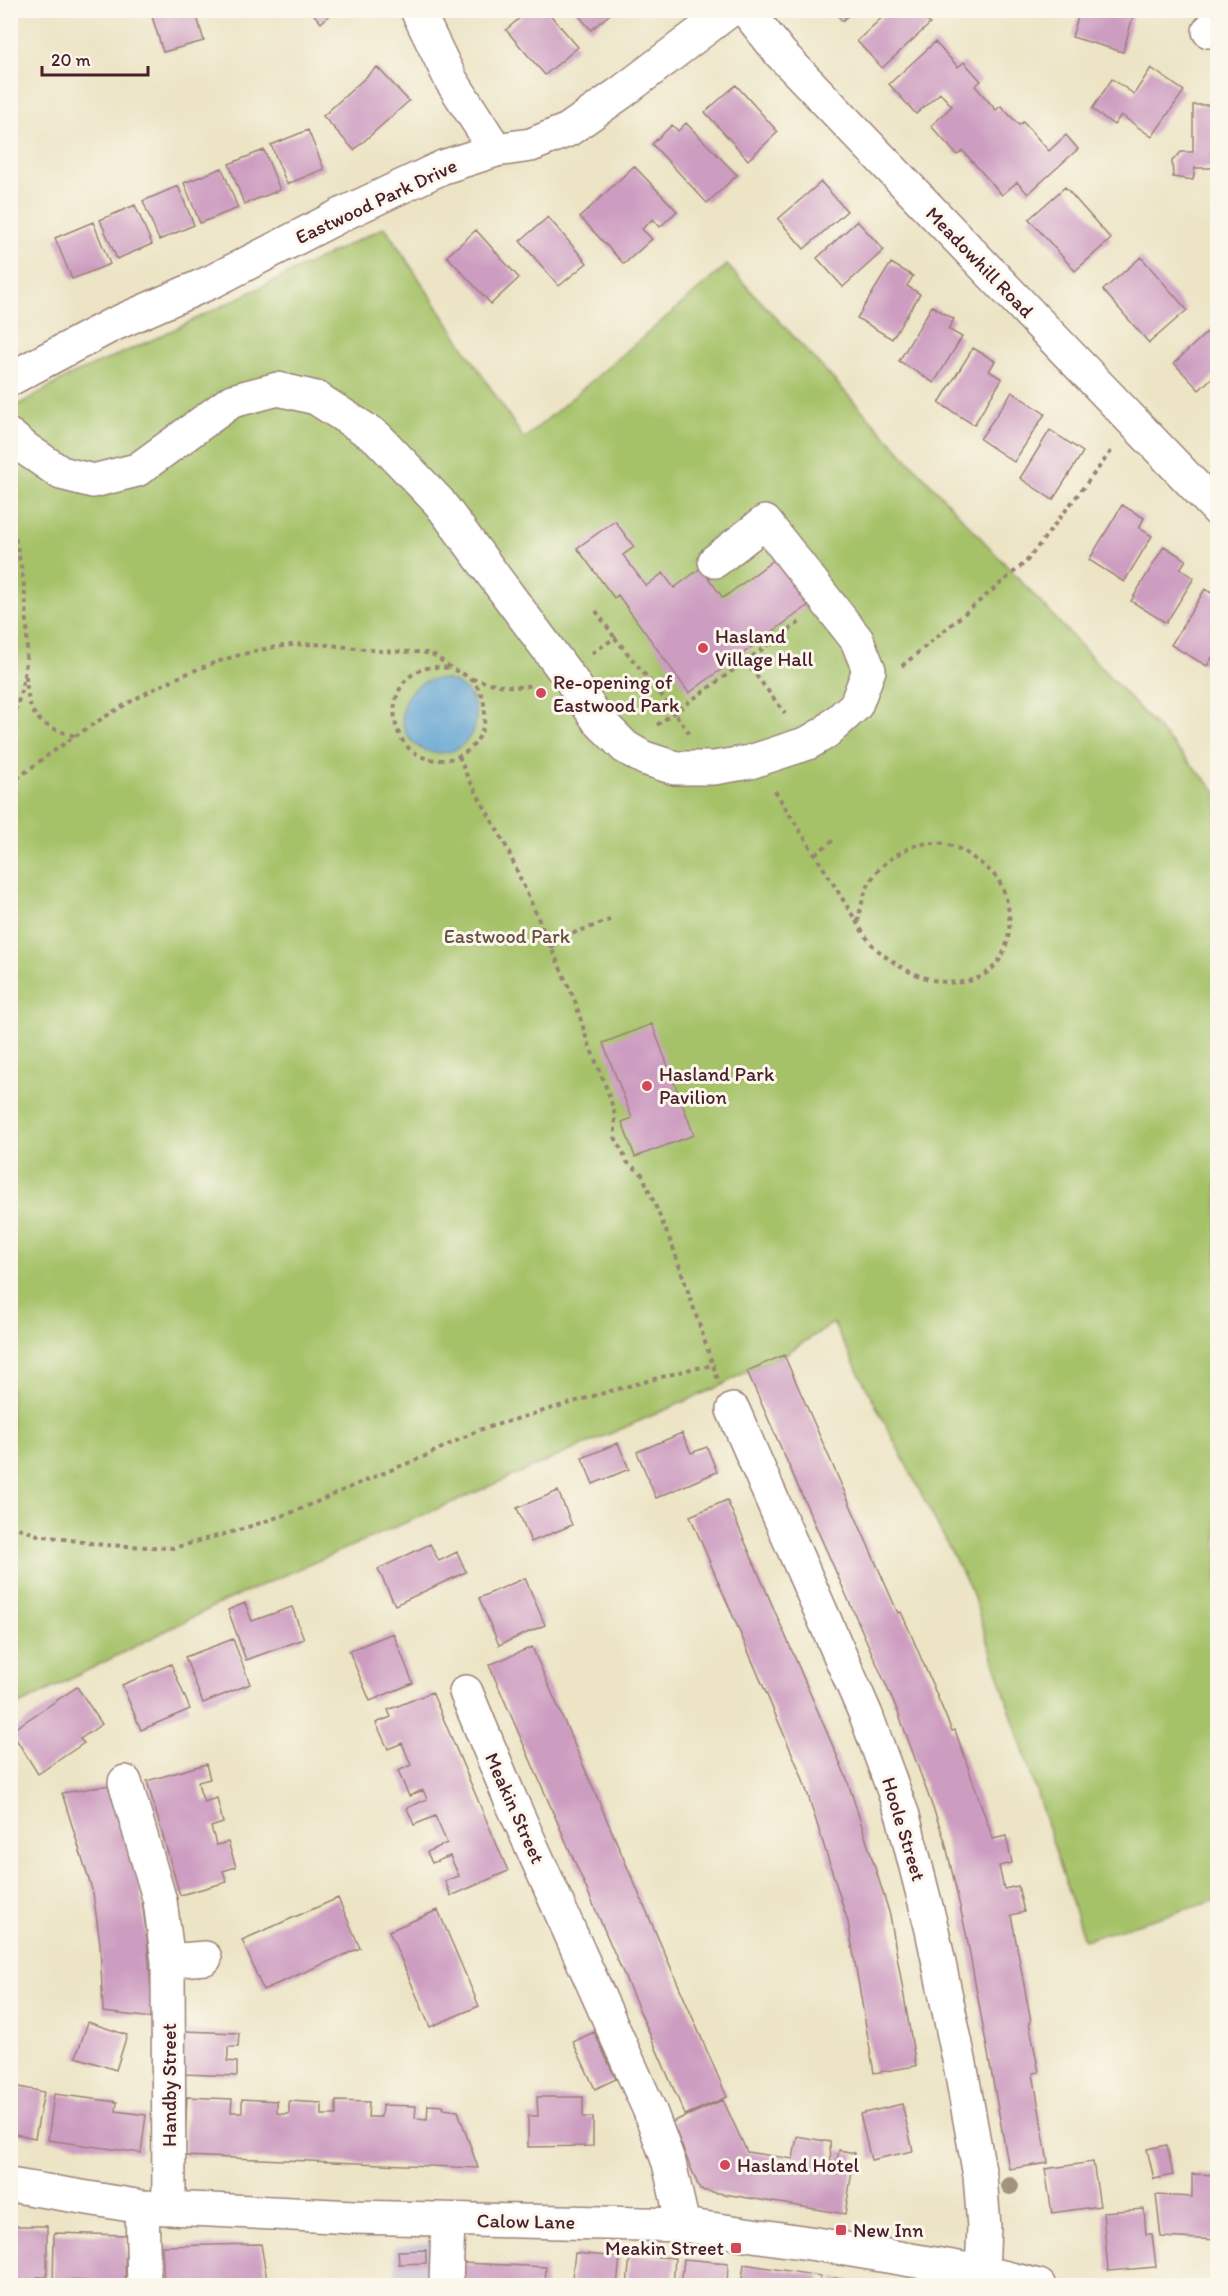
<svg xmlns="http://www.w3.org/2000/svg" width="1228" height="2296" viewBox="0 0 1228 2296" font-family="Itim,sans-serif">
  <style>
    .industrial { fill: #cabfd6 }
    .green { fill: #a6c269; stroke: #78704a; stroke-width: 1.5 }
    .water { fill: #5ba0d0; stroke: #52607e; stroke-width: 1.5 }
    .building { fill: #cd9dc1 }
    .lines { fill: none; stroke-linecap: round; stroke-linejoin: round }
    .minor-casing { stroke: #9b8278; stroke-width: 36 }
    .path { stroke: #9b8278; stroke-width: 4; stroke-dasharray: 4.5 4.5; stroke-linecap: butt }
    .minor { stroke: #fff; stroke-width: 33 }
    .tree { fill: #a2937b }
    .poi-dot { fill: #d1495b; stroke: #fbf7ec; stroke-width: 2 }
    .labels { text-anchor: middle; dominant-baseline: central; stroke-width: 6; stroke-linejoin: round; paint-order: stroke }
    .street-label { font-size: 20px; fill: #4a1f2b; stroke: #fbf7ec }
    .poi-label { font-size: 20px; fill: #4a1f2b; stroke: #fbf7ec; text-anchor: start }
    .park-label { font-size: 20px; fill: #66503e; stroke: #fbf7ec }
  </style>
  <rect width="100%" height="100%" fill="#fbf7ec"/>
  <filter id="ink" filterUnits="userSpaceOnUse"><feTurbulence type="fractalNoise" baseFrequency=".0167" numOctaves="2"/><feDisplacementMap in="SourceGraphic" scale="12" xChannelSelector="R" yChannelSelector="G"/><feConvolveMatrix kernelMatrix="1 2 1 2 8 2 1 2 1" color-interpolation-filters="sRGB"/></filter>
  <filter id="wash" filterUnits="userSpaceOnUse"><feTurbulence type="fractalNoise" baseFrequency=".008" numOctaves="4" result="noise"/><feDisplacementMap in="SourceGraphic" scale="24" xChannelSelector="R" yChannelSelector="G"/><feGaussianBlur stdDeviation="1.35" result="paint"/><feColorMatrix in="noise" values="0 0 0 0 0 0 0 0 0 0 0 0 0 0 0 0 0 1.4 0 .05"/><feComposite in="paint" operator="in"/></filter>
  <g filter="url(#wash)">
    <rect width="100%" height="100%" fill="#ece4c5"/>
    <path class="industrial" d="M462,2238l-2,47h-64l-2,-38z"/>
    <path class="green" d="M385,227l139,212 203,-174 490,527v1108l-133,40 -112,-348 -139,-269 -49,32 -37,16 -27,15 -497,216 -212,107v-1300l58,-33 81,-35z"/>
    <path class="water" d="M402 716a37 37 0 1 1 74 0a37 37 0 1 1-74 0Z"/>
    <g id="blocks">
      <path class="building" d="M150,10h45l9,31 -41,11z
        M310,10h25l-14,13z
        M529,10h17l32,37 -33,28 -39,-45z
        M574,10h41l-24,20z
        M833,10h21l-12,11z
        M890,10h28l12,14 -48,44 -25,-27z
        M1080,10h45l9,3 -11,39 -51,-15z
        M935,42l23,25 6,-5 17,19 -6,5 21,24 5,-4 18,19 4,-3 26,29 17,-16 12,14 -50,45 -11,-12 -15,13 -39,-44 -6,4 -26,-29 21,-20 -12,-13 -24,21 -27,-30z
        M377,67l32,34 -55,49 -31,-34z
        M1151,68l33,23 -32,46 -31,-22 -7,10 -22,-16 20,-30 22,15z
        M736,85l42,47 -30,28 -43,-48z
        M1193,105h24l1,63h-23l-2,12 -20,-3 -1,-16 9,-9h12z
        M686,123l51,52 -30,28 -55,-59 20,-19 6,6z
        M308,130l16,39 -37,15 -16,-39z
        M264,150l16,40 -36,14 -15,-40z
        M634,166l43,45 -17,16 -7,-8 -11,10 10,10 -28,25 -44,-47z
        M222,168l16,40 -38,15 -16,-40z
        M821,182l26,29 -43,38 -26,-30z
        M178,186l16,39 -35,15 -16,-39z
        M1065,187l46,52 -36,32 -46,-52z
        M135,205l17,39 -35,15 -17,-39z
        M548,217l39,46 -28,23 -39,-45z
        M857,221l27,29 -41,37 -26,-29z
        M93,222l17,42 -38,15 -17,-41z
        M476,230l43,48 -28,26 -44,-48z
        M1141,257l46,53 -38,33 -46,-53z
        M891,263l22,13 -6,10 13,8 -28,45 -35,-21z
        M932,306l22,13 -6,10 14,8 -28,46 -35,-22z
        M1218,322v50l-19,18 -25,-27z
        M973,348l22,13 -6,10 13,8 -28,46 -35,-22z
        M1012,392l33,22 -31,48 -34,-23z
        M1050,430l33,22 -30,48 -33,-22z
        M1122,505l22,13 -5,10 13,8 -28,46 -35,-22z
        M615,521l19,26 -11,8 23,31 17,-13 11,15 27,-20 22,30 56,-42 34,46 -124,91 -71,-98 -4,3 -37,-50z
        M1164,546l22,14 -6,9 14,9 -28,45 -35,-22z
        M1205,589l13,8v51l-11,18 -36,-21z
        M652,1024l42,111 -59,22 -13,-35 10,-4 -29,-75z
        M784,1355l114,258 3,-1 9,20 42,99 3,-1 38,109 13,-3 6,27 -13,3 5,23 14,-3 6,26 -13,3 20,107h-2l10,50 -6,1 15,90 -39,6 -43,-236 -21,-92 -47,-129 -151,-341z
        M682,1433l9,20 16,-6 10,25 -61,26 -19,-46z
        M618,1443l11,26 -36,15 -11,-26z
        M558,1491l14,34 -41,17 -14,-34z
        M727,1500l120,279 43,136 26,151 -42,7 -26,-151 -41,-130 -7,-20 -110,-256z
        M430,1544l9,17 18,-9 9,20 -71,33 -17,-36z
        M525,1578l20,47 -46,20 -20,-47z
        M245,1603l7,18 40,-14 12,32 -58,21 -18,-50z
        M393,1633l20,50 -43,18 -21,-50z
        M233,1639l17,45 -47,19 -18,-46z
        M532,1647l195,450 -42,18 -196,-450z
        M171,1664l19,45 -49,21 -19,-45z
        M77,1687l25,37 -22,15 4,4 -46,31 -27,-43z
        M432,1692l76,179 -57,25 -6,-15 14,-5 -9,-20 -18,7 -5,-11 20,-9 -12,-27 -21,9 -7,-17 20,-9 -4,-9 -14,6 -11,-25 13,-6 -9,-22 -14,6 -12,-26 15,-6 -3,-7z
        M206,1764l4,15 -12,3 2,9 4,11 13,-4 6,25 -12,4 3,10 2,8 12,-3 8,25 -13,4 4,11 -47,13 -33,-114z
        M110,1785l30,102 7,50 6,81 -50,-6 -3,-69 -7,-50 -31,-100z
        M338,1898l22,50 -97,42 -21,-50z
        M438,1910l41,96 -49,21 -41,-96z
        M88,2022l39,13 -11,35 -40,-13z
        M184,2031l55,2 -1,14h-10v8l-1,6 10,1v14l-55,-2z
        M594,2032l22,47 -21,10 -22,-47z
        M10,2085l34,7 -9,46 -25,-5z
        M54,2094l63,8 -1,9 30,4 -5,38 -93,-13z
        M187,2097l45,2 -1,13h11v-13l35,2v12l6,1h6v-13l33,2v12h14v-14l33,1 -1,15h13l1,-12 34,1 -1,12 12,1 1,-14 16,1 -1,3 15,2 20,57 -294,-12z
        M537,2097h46v20h10v29l-65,1v-31h10z
        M723,2100l24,52 46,7 4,-23 33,6 1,24 5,1 3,-17 16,3 -10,61 -145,-24 -28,-68z
        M902,2104l11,47 -42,9 -11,-46z
        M1167,2145l6,30 -19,4 -7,-30z
        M1093,2162l7,44 -48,7 -7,-44z
        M1192,2174l26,1v65l-57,-3 -5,-42 36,2z
        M1144,2209l2,25h6l4,33 -48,4 -5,-59z
        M10,2226h37v51h-10v9h-27z
        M54,2233l72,2 -1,47 -12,-1 -1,5h-26v-5l-20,-1v6h-13z
        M261,2244l7,42h-104l-2,-40z
        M426,2250v13l-27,1 -1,-13z
        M575,2253l45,4 -3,29h-46z
        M630,2255l45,3 -2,28h-46z
        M684,2259l44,4 -1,23h-46z
        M463,2263l83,4 -1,19h-84z
        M744,2264l77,12 -2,10h-78z
        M834,2278l39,6v2h-40z
        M402,2280h25v6h-25z"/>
    </g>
  </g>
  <g filter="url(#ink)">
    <use href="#blocks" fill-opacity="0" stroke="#9b8278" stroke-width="1.5"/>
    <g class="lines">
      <defs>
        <path id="minor" d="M417,10l34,70 45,70
          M746,10l35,44 437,456
          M1209,31l9,-9
          M10,379l100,-53 103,-45 132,-68 98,-46 53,-17 35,-5 37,-15 54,-38 108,-82
          M10,436l16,13 35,24 32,8 44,-11 95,-69 46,-12 38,9 61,39 62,65 132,178 27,40 27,27 19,11 31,10h39l36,-6 58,-19 17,-10 31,-28 13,-35 -12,-30 -92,-118 -50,39
          M733,1410l133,305 37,101 29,114 28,134 20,112 4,51 -2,45
          M466,1692l43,104 141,315 19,52 14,62
          M125,1782l35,119 8,60 1,247
          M168,1961l37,-3
          M10,2185l132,22 27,1 185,9 329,8 133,19 166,28 57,14
          M142,2207l2,79
          M446,2286l2,-66"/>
      </defs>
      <use href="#minor" class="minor-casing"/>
      <path class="path" d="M10,521c5,13 7,27 10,40 10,55 12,112 -10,164
        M596,611l19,27
        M592,653l23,-15 48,59 27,37
        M745,661l40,52
        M902,666l124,-104 87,-113
        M26,676c2,41 11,49 49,60
        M472,679c20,4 41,11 61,6
        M657,725l143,-103
        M459,756l7,18 39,70 70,157 11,36 22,55 7,23v22l12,25 15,12 32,76 44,130
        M10,784c79,-62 179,-128 281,-139 29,-3 61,3 90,6 12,1 40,0 50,3 8,3 15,11 22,15 6,4 15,6 20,12 25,29 9,78 -32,79 -57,2 -64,-87 -8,-93 6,0 13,1 18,1
        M775,791c23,37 47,74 70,112 10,15 20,37 34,48 14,12 30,22 47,27 51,16 88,-11 83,-66 -2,-12 -6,-28 -15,-37 -7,-8 -17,-14 -25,-20 -18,-14 -43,-16 -64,-5 -33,18 -41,37 -47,72
        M815,854l20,-15
        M550,948l21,-14 39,-14
        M10,1525l28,10 65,10 70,3 66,-18 57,-19 73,-32 54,-22 56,-27 128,-38 84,-23 24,-4"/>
      <use href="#minor" class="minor"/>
    </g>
    <circle class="tree" cx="1010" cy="2186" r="9"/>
  </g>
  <g class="poi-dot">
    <circle cx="703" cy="648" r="6"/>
    <circle cx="541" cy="693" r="6"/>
    <circle cx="647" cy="1086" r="6"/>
    <circle cx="725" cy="2165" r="6"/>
    <rect x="835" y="2224" width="12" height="12" rx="3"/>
    <rect x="730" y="2242" width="12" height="12" rx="3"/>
  </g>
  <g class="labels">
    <g class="street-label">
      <text transform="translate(376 201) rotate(-25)">Eastwood Park Drive</text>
      <text transform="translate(980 262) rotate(46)">Meadowhill Road</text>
      <text transform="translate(515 1808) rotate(66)">Meakin Street</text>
      <text transform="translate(904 1829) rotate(73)">Hoole Street</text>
      <text transform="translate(169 2085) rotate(-90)">Handby Street</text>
      <text transform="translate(526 2221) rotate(1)">Calow Lane</text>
    </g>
    <g class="poi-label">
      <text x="715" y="636">Hasland<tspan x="715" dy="23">Village Hall</tspan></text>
      <text x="553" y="682">Re-opening of<tspan x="553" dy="23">Eastwood Park</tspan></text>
      <text x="659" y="1074">Hasland Park<tspan x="659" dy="23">Pavilion</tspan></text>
      <text x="737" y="2165">Hasland Hotel</text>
      <text x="853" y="2230">New Inn</text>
      <text x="724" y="2248" text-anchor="end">Meakin Street</text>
    </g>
    <g class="park-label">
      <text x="507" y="936">Eastwood Park</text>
    </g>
  </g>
  <rect width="1228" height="2296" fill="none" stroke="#fbf7ec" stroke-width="36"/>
  <path d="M42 66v9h106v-9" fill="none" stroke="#4a1f2b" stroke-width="3"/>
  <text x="51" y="66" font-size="18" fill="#4a1f2b" stroke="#fbf7ec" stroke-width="4.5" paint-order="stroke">20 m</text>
</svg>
